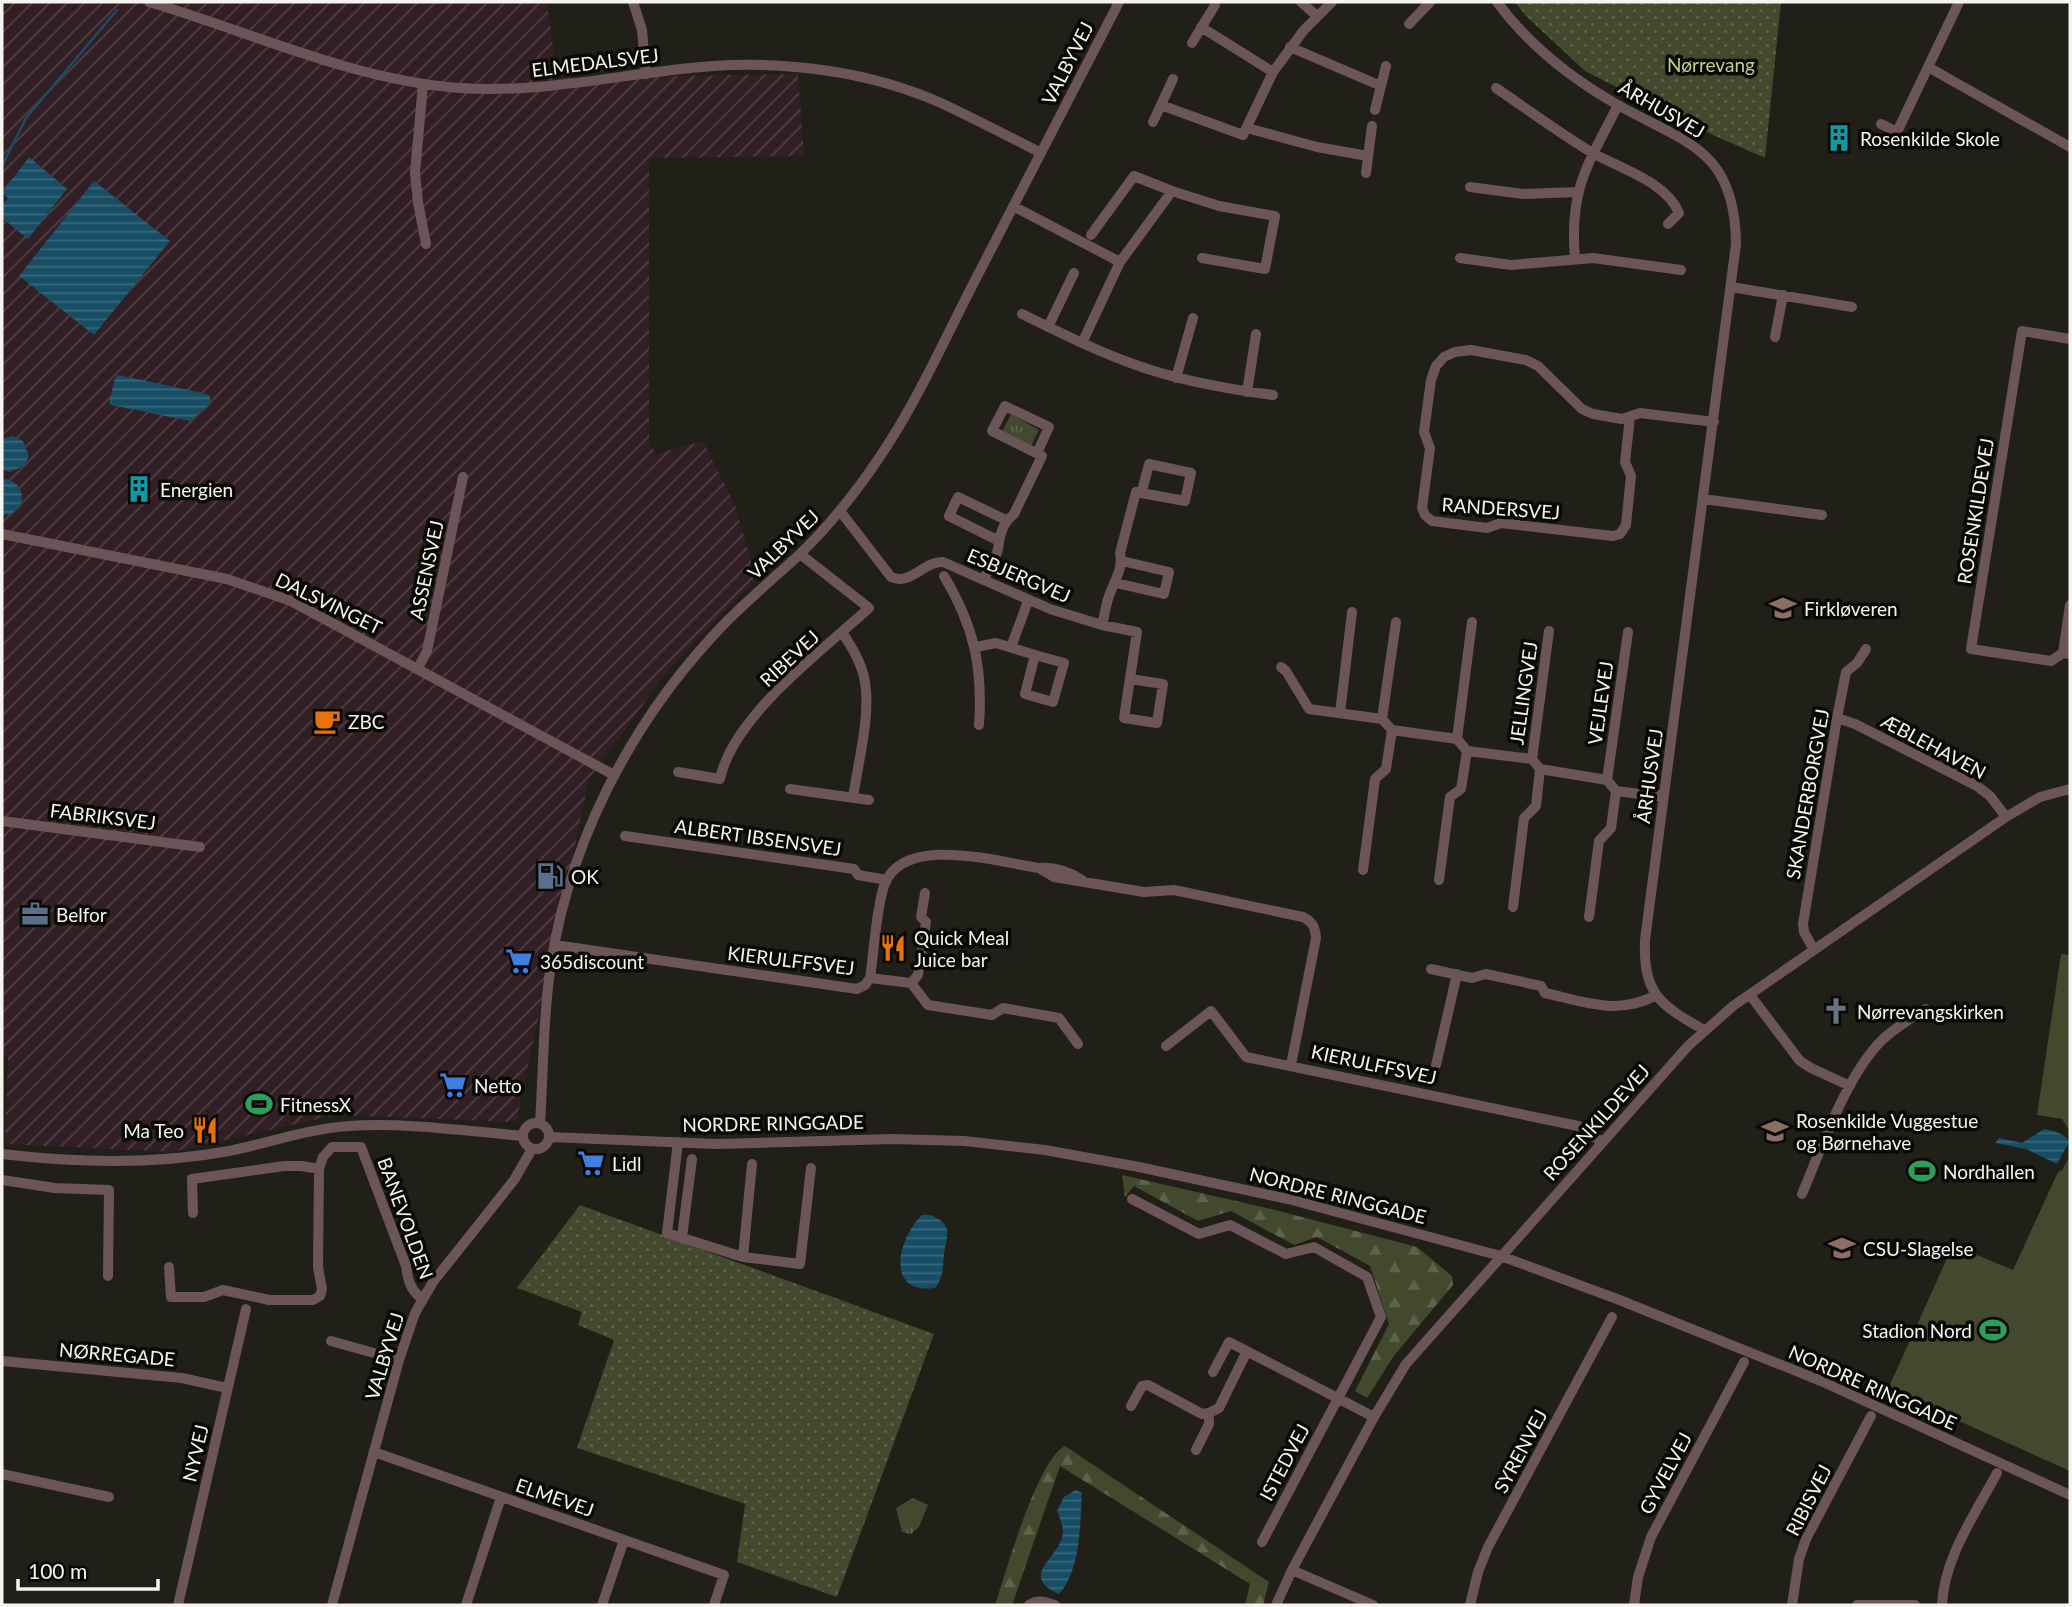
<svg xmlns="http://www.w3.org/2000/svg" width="2072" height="1607" viewBox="0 0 2072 1607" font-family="Lato,sans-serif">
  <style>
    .industrial { fill: url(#industrial-furrows) }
    .grass { fill: url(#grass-tufts) }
    .forest { fill: url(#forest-firs) }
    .garden { fill: url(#garden-dots) }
    .pitch { fill: #42492c }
    .water { fill: url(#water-rules) }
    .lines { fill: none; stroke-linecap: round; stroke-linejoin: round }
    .stream { stroke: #174e65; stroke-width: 2.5 }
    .minor { stroke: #6c5559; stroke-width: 10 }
    .labels { text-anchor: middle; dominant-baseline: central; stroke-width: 7; stroke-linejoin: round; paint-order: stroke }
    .street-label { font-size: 19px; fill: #f5f4ef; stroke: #090906 }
    .park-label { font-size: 19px; fill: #c0d187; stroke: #090906 }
    .poi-label { font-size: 19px; fill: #f5f4ef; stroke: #090906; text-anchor: start }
  </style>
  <defs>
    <pattern id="industrial-furrows" width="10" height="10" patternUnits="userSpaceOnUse" patternTransform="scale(1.75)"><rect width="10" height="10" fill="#321f25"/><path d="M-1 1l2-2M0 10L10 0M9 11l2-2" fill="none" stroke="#504045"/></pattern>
    <pattern id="grass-tufts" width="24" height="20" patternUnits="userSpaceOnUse" patternTransform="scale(1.75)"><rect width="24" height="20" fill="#42492c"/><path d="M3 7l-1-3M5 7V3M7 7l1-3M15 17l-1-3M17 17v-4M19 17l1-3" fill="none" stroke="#5e644b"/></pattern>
    <pattern id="forest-firs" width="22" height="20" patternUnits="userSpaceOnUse" patternTransform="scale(1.75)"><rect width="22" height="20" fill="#42492c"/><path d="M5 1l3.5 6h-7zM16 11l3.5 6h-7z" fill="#5e644b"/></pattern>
    <pattern id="garden-dots" width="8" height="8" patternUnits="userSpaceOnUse" patternTransform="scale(1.75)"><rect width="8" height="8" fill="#42492c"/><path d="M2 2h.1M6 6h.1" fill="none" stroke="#5e644b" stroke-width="1.8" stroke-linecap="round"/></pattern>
    <pattern id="water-rules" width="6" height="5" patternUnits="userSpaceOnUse" patternTransform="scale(1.75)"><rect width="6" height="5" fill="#174e65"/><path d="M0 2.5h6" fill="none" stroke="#39687b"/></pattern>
  </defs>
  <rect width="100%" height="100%" fill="#201f18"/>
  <path class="industrial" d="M2,2h545l10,76 241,-4 6,82 -155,2v284l7,12 47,-13 32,64 21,74 -87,90 -80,110 -73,343 -181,-7 -162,37 -168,-8 3,-89h-6z"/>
  <path class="grass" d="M1011,414l28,16 -8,16 -29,-14z
    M913,1498l15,7 -9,22 -8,7 -9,-2 -6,-24z"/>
  <path class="forest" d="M1122,1175l153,35 142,37 35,29 1,9 -60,72 -26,41 -12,-7 34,-67 -19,-58 -53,-29 -23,8 -63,-34 -33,10 -64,-35 -9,11z
    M1065,1446l204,136 -6,23h-18l5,-21 -190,-118 -48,139h-17c11,-33 42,-145 70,-159z"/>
  <path class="garden" d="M1515,2h266l-16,156 -70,-31 -110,-56 -59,-55z
    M580,1205l354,129 -97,263 -100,-35 8,-58 -168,-56 37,-108 -36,-15 4,-13 -65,-24z"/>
  <path class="pitch" d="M2061,954l9,1v177l-8,-13 -25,-4z
    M2070,1156v315l-182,-82 65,-144 60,25 45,-98 4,-2z"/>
  <path class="water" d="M29,157l38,32 -39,50 -26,-21v-12l6,-8 -6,-5z
    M94,181l76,60 -76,94 -75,-59z
    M118,375l89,19 3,2v9l-20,16 -79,-16 -2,-2 6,-25z
    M12,436l11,5 6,15 -5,10 -15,6 -7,-3v-30z
    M7,479c22,7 19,35 -4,36l-1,-35z
    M2044,1129c10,2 21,4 25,13l-12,22 -31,-15 -31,-6 4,-5 23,5z
    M922,1215c7,-1 10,0 16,4 16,9 7,21 6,36 -1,12 -1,24 -9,33 -51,7 -37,-50 -13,-73z
    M1076,1490l6,3c-2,31 -1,77 -23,101 -39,-17 -4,-34 3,-56 3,-9 -2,-19 -5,-27l7,-14z"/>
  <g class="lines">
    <path class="stream" d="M2,166l24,-48 91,-108"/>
    <path class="minor" d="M149,2c102,30 203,78 311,86 85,6 168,-16 253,-22 77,-5 158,6 228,37 34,16 67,33 100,50
      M633,2l9,28 4,44
      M1301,2l16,14
      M1497,2c31,42 75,77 121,103 69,39 117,44 118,139l-91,696c-2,54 15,65 59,90
      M1409,24l21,-22
      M1201,27l72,45
      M1192,43l23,-38
      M1290,47l91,39
      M1928,67l142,80
      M423,84l-8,89 3,29 8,42
      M1496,88c31,21 62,44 95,64 27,16 75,29 88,61l-11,11
      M1161,105l82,30 30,-63 31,-42 28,-28
      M1375,110l11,-44
      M1153,122l20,-43
      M1881,124l16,8 62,-130
      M1247,128l70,19 51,9
      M1366,173l6,-47
      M1470,187l53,7 54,-2
      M1013,206l107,56 52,-71 47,15 56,10 -10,53 -63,-11
      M1091,235l43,-59 38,15
      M1460,258l51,7 82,-7 88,12
      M1575,258c-6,-70 13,-93 43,-153
      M1731,287l121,20
      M1022,314c37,18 74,37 114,51 44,16 91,24 137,30
      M1048,327l26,-54
      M1775,337l8,-42
      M1082,343l38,-81
      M1176,378l17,-60
      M1247,392l9,-58
      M1630,417l-5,45 6,14 -5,49 -6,9 -7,2 -112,-13 -14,5 -55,-7 -7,-6 -3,-7 8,-60 -6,-16 7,-52 5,-14 8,-9 11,-5 16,-2 55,10 12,6 44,43 11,5 29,5 18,-6 74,9
      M1703,499l119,16
      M840,511l51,66c20,9 33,-16 52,-15l107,47 52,16 35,7 -13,86 33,5 6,-39 -33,-5
      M2,534l225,45 64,22 323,174
      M997,540l-48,-24 9,-19 48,23
      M944,576c30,50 39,91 35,149
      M983,580c5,-9 13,-21 15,-31 2,-15 4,-25 16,-35l28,-58 -50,-25 13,-25 44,21 -12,26
      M1116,583l48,11 5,-22 -47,-11
      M2070,605l-7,48 7,1
      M1102,625c3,-11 4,-24 9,-34 5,-13 12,-23 9,-38l16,-61 49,9 6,-28 -42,-9 -7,27
      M842,632c9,14 18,28 22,45 8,36 -6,84 -11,121
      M976,647l20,-4 39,12 -10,39 28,8 11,-39 -29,-8
      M1011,647l17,-46
      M2063,653l-12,8 -80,-12 51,-318 48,8
      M1281,667l5,4 23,38 73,10 10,11 65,9 10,12 65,8 8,10 67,11 9,11 39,5 9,-2
      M418,668l9,-17 36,-174
      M1340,713l12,-101
      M1837,718l18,6 122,62 13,10 16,21
      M1382,719l14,-97
      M1457,739l15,-117
      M1532,759l17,-128
      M678,772l42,7c13,-63 103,-129 149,-171l-69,-54
      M1607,780l21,-148
      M790,789l79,11
      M2,821l198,26
      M625,836l229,33 4,6 29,5
      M1039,868l15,9 90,15 30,-2 129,27c10,5 12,10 13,21l-25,127
      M1363,870l12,-91 11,-10 6,-39
      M1439,880l11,-83 11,-8 6,-38
      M1513,907l11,-89 12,-12 4,-37
      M1589,917l10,-76 12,-13 5,-37
      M555,945l302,44 8,-4 5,-7
      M1814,950l-10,-18 -1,-8 34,-206 9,-46 11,-9 9,-14
      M1431,969l41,9 14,-4 55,12 4,7c40,9 73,23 111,2
      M870,978c4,-26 6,-68 14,-92 18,-53 114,-24 155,-18 16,-1 29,3 43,12
      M870,978l41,5 17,22 64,10 11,-7 56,10 19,26
      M911,983l7,-8 8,-53 -5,-5 4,-24
      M1750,995l50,66 11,7 39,18
      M1166,1046l45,-35 35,46 332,69 24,16
      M1436,1065l21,-91
      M523 1136a13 13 0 1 1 26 0a13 13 0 1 1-26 0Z
      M540,1123c3,-46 3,-91 8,-136 15,-137 83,-268 179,-366 23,-23 48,-44 72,-66 31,-30 58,-64 82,-100 35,-52 61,-110 89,-165 50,-96 99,-192 149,-288
      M550,1137l166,7 176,-5 72,2 81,9 94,17 149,32 213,57 116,43 204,82 249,114
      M678,1142l-11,91 76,24 57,7 11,-96
      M2,1154c75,9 152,11 227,-3 39,-8 79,-22 119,-25 58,-4 117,5 175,10
      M2,1180l53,8 54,2 -1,86
      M1802,1194c20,-47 44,-118 80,-154 13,-12 29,-22 44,-31
      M1132,1199l67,35 31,-9 56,29 28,-7 53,30 14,40 -119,225
      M193,1213l-1,-34 92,-13h18l17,3
      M682,1237l10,-78
      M743,1257l9,-93
      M169,1267l2,30h33l19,-7 46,10h44l7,-4 2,-7 -4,-22 1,-98 4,-12 9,-10h29l45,119c2,15 4,23 16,33
      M331,1341l68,19
      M2,1361l180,17 45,10
      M1213,1372l16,-30 145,75
      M1131,1406l11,-20 6,-1 54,29 7,-1 10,-5 28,-57
      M1196,1450l13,-26v-11
      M374,1452l350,123 -10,30
      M2,1474l107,23
      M1292,1570l81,35
      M178,1605l68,-296
      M332,1605l67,-245 16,-47 18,-31 81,-102 18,-31
      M466,1605l35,-108
      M602,1605l22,-65
      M1029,1605c9,-6 16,-3 26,0
      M1276,1605l16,-35 82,-153 32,-53 282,-318 45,-40 273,-189 34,-20 30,-8
      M1470,1605l8,-33 10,-25 124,-230
      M1634,1605l4,-28 13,-40 93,-175
      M1792,1605l7,-46 7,-20 65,-123
      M1857,1605h58
      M1942,1605c2,-47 33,-91 55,-132"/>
  </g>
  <defs>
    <symbol id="building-bare" viewBox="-9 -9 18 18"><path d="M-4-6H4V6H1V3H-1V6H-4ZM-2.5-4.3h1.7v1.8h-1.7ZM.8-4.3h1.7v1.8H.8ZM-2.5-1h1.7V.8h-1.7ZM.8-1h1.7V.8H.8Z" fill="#0f9aa8" stroke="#090906" stroke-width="2.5" paint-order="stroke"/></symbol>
    <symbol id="school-bare" viewBox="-9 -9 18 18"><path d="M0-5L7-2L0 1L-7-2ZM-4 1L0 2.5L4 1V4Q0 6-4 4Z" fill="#8d6e63" stroke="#090906" stroke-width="2.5" paint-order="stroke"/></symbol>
    <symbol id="cafe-bare" viewBox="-9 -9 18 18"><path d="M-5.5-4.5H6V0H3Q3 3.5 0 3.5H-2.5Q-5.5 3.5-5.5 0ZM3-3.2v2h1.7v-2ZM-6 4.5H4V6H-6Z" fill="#e8710a" stroke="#090906" stroke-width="2.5" paint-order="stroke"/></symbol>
    <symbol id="fuel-bare" viewBox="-9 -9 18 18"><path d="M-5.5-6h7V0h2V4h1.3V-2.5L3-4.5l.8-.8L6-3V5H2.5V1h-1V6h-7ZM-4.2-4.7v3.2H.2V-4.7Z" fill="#5c6f8a" stroke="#090906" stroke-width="2.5" paint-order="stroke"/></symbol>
    <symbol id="office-bare" viewBox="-9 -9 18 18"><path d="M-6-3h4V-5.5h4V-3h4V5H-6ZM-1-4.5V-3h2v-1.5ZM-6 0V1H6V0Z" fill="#5c6f8a" stroke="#090906" stroke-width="2.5" paint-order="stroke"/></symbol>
    <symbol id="restaurant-bare" viewBox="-9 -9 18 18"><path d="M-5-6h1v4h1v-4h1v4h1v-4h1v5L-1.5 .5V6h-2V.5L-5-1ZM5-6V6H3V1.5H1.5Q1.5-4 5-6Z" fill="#e8710a" stroke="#090906" stroke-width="2.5" paint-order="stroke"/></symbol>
    <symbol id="supermarket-bare" viewBox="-9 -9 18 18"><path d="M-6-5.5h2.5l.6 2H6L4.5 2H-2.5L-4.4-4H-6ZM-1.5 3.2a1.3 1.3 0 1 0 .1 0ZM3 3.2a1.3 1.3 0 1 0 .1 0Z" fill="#3f7fe0" stroke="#090906" stroke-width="2.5" paint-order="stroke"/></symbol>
    <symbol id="church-bare" viewBox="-9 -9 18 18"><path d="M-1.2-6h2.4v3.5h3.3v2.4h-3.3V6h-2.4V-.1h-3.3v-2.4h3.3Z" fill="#6b7280" stroke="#090906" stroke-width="2.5" paint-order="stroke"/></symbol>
    <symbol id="stadium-bare" viewBox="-9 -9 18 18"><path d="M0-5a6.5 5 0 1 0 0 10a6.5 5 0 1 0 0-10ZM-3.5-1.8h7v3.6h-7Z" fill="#2e9e5b" stroke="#090906" stroke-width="2.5" paint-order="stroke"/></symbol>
  </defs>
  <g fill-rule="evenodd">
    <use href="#building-bare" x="1820" y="119" width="38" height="38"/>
    <use href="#building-bare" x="120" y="470" width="38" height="38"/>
    <use href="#school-bare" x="1764" y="589" width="38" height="38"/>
    <use href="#cafe-bare" x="308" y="702" width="38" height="38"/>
    <use href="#fuel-bare" x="531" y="857" width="38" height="38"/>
    <use href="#office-bare" x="16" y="895" width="38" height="38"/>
    <use href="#restaurant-bare" x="874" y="929" width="38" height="38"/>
    <use href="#supermarket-bare" x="500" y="942" width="38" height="38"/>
    <use href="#church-bare" x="1817" y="992" width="38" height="38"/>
    <use href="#supermarket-bare" x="434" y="1066" width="38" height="38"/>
    <use href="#stadium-bare" x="240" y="1085" width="38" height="38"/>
    <use href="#restaurant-bare" x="186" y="1111" width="38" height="38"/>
    <use href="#school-bare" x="1756" y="1112" width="38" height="38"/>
    <use href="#supermarket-bare" x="572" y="1144" width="38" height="38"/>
    <use href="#stadium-bare" x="1903" y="1152" width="38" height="38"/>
    <use href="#school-bare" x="1823" y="1229" width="38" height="38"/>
    <use href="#stadium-bare" x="1974" y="1311" width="38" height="38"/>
  </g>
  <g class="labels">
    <g class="street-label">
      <text transform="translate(595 62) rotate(-7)">ELMEDALSVEJ</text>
      <text transform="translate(1067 63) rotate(-63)">VALBYVEJ</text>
      <text transform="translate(1662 109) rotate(30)">ÅRHUSVEJ</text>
      <text transform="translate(1501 508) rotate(4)">RANDERSVEJ</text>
      <text transform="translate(1975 511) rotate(-81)">ROSENKILDEVEJ</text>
      <text transform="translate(783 544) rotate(-44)">VALBYVEJ</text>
      <text transform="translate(426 570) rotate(-78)">ASSENSVEJ</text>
      <text transform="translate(1019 575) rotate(23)">ESBJERGVEJ</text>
      <text transform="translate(329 603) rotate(26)">DALSVINGET</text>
      <text transform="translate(789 658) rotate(-43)">RIBEVEJ</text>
      <text transform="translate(1523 693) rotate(-82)">JELLINGVEJ</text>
      <text transform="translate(1600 703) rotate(-82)">VEJLEVEJ</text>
      <text transform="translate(1934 746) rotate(28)">ÆBLEHAVEN</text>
      <text transform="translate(1649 776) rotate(-82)">ÅRHUSVEJ</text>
      <text transform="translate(1807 794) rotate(-80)">SKANDERBORGVEJ</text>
      <text transform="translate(103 816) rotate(7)">FABRIKSVEJ</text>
      <text transform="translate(758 837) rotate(8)">ALBERT IBSENSVEJ</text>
      <text transform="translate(791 960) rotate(7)">KIERULFFSVEJ</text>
      <text transform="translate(1374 1064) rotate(12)">KIERULFFSVEJ</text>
      <text transform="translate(1596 1122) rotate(-48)">ROSENKILDEVEJ</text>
      <text transform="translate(773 1123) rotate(-1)">NORDRE RINGGADE</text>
      <text transform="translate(1338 1195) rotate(14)">NORDRE RINGGADE</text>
      <text transform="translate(406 1218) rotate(70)">BANEVOLDEN</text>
      <text transform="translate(117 1354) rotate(5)">NØRREGADE</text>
      <text transform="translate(384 1356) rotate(-73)">VALBYVEJ</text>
      <text transform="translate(1873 1387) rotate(24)">NORDRE RINGGADE</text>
      <text transform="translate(1520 1451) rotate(-62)">SYRENVEJ</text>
      <text transform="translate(195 1453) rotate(-77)">NYVEJ</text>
      <text transform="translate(1284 1462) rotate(-62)">ISTEDVEJ</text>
      <text transform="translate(1665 1473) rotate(-62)">GYVELVEJ</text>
      <text transform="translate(555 1497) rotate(19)">ELMEVEJ</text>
      <text transform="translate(1808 1500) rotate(-63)">RIBISVEJ</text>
    </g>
    <g class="park-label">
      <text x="1711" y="64">Nørrevang</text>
    </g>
    <g class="poi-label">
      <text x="1860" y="138">Rosenkilde Skole</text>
      <text x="160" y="489">Energien</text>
      <text x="1804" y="608">Firkløveren</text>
      <text x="348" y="721">ZBC</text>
      <text x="571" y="876">OK</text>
      <text x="56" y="914">Belfor</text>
      <text x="914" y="937">Quick Meal<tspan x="914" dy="22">Juice bar</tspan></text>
      <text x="540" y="961">365discount</text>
      <text x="1857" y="1011">Nørrevangskirken</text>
      <text x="474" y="1085">Netto</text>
      <text x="280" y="1104">FitnessX</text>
      <text x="1796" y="1120">Rosenkilde Vuggestue<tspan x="1796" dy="22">og Børnehave</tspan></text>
      <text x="184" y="1130" text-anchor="end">Ma Teo</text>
      <text x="612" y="1163">Lidl</text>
      <text x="1943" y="1171">Nordhallen</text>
      <text x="1863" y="1248">CSU-Slagelse</text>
      <text x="1972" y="1330" text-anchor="end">Stadion Nord</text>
    </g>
  </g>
  <rect width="2072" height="1607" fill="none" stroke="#f5f4ef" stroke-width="7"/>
  <path d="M18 1579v10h140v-10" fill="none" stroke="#f5f4ef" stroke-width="3.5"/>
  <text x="28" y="1579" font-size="21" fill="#f5f4ef" stroke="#090906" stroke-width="5" paint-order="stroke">100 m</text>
</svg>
